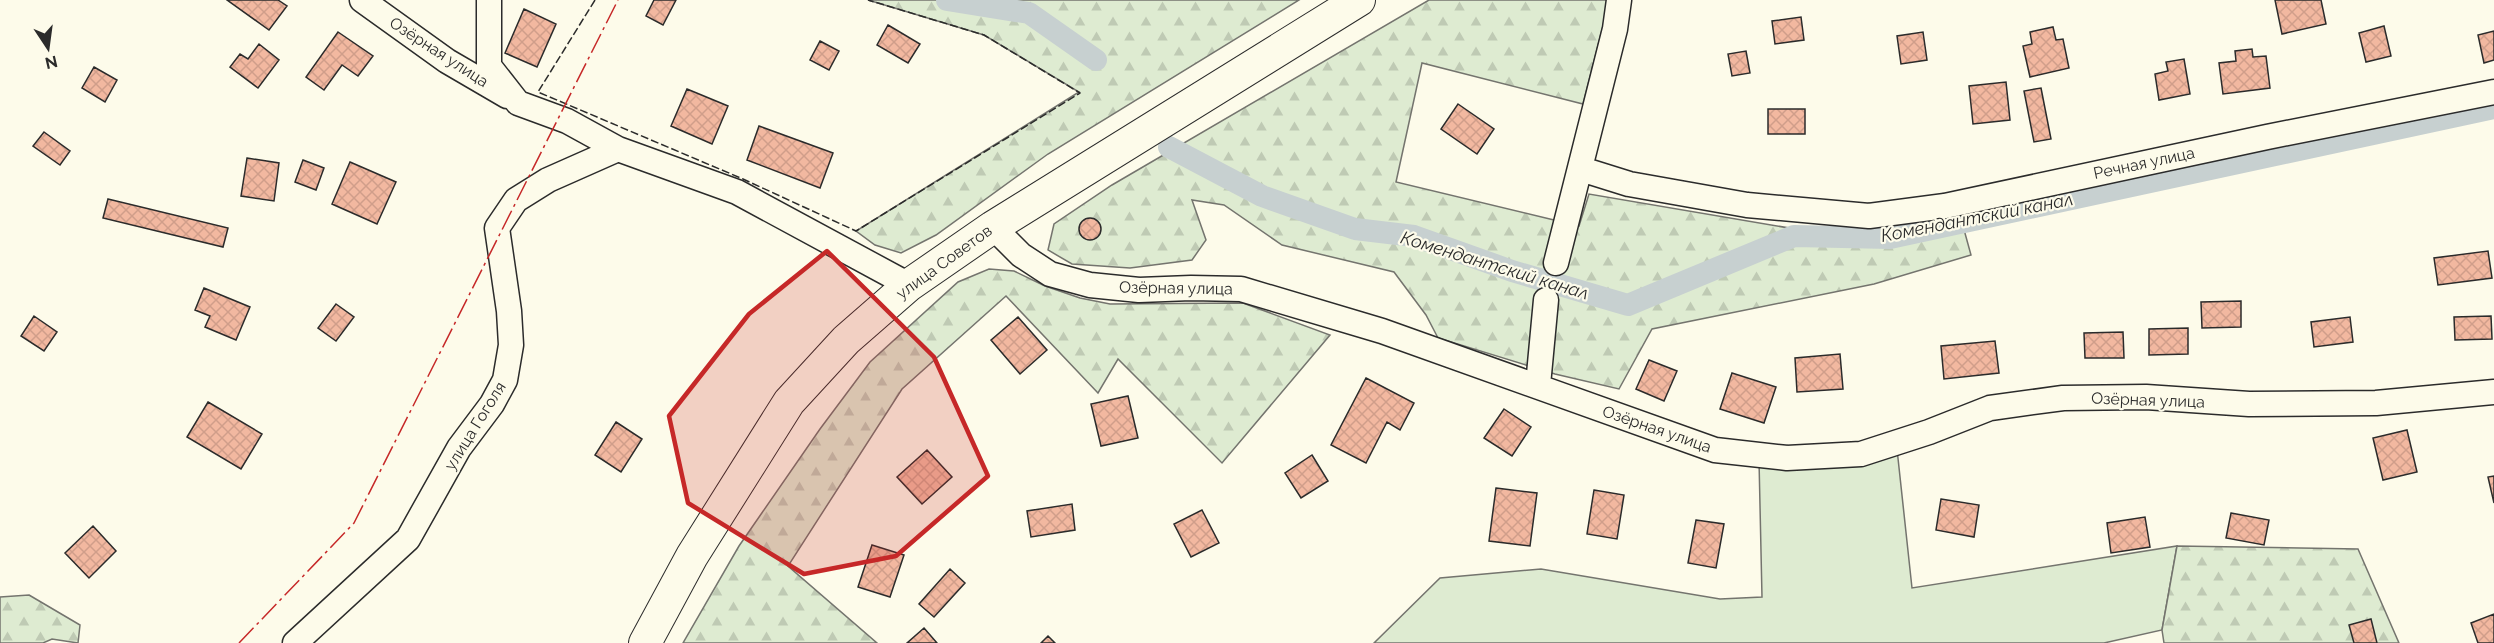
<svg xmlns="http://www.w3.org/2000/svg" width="2494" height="643" viewBox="0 0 2494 643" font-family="Raleway,sans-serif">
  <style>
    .grass { fill: #deebd1; stroke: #74746e; stroke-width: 1.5 }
    .forest { fill: url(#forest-firs); stroke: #74746e; stroke-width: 1.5 }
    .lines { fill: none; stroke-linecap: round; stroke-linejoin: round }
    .canal { stroke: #c7d0d0; stroke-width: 22 }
    .building { fill: url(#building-cross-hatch); stroke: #2b2b2b; stroke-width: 1.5 }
    .minor-casing { stroke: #2b2b2b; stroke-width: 27 }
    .major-casing { stroke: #2b2b2b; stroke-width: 34 }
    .minor { stroke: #fdfbea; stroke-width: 24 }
    .major { stroke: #fdfbea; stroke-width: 32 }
    .fence { stroke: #2b2b2b; stroke-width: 1.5; stroke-dasharray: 8 3; stroke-linecap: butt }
    .power { stroke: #c62828; stroke-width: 1.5; stroke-dasharray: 21 4.5 3 4.5; stroke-linecap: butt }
    .marked { fill: #c62828; fill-opacity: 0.2; stroke: #c62828; stroke-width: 4.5; stroke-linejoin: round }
    .labels { text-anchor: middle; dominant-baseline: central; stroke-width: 4.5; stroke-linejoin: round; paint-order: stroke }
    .street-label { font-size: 16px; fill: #2b2b2b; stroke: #fdfbea }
    .water-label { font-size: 18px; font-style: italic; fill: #2b2b2b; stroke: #fdfbea }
  </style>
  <defs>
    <pattern id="forest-firs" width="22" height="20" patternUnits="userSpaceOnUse" patternTransform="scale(1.5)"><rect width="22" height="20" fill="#deebd1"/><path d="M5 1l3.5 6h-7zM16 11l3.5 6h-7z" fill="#bfcab4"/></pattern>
    <pattern id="building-cross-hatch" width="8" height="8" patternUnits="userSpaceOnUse" patternTransform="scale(1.5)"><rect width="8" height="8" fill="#f2b8a0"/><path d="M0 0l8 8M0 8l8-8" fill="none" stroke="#d09e8a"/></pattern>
  </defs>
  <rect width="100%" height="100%" fill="#fdfbea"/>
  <path class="grass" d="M1897,449l15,139 265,-42 -15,84 -58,13h-730l66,-65 101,-9 179,30 42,-2 -3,-137z"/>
  <path class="forest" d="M868,0h431l-251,154 -112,81 -35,18 -26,-8 -19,-14 223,-139 -95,-57z
    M1429,0h179l-5,26 -20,78 -161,-41 -26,119 183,44 10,-32 300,51 74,-19 8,29 -97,29 -222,45 -33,60 -64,-15 -117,-36 -12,-23 -32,-43 -112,-27 -58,-40 -32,-5 14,40 -14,20 -62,8 -58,-4 -24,-14 6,-26 58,-39z
    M989,269l25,2 31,15 35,12 30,6 133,-1 87,32 -108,128 -104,-104 -20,34 -92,-97 -104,93 -114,177 89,77h-194l56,-97 81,-117 50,-67 88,-80z
    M2177,546l181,3 41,94h-235l-2,-13z
    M29,595l51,30 -2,18 -26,-4 -9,4h-43v-46z"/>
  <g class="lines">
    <path class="canal" d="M947,0l82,13 67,47
      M1169,147l93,49 93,33 59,7 98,35 116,34 166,-69 96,2 604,-130"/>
  </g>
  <path class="building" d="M227,0h51l9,6 -18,24z
    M654,0h22l-13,25 -17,-9z
    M2275,0h46l5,24 -44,10z
    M524,9l32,15 -19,43 -32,-14z
    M1801,17l3,23 -29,4 -3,-23z
    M888,25l32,19 -12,19 -31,-18z
    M2384,26l7,30 -25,6 -7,-29z
    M2053,27l3,13 7,-1 6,29 -39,9 -7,-31 9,-2 -2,-12z
    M2494,31v29l-10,3 -6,-28z
    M338,32l35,24 -15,20 -16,-11 -18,25 -18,-13z
    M1923,32l4,28 -26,4 -4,-28z
    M820,41l19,10 -10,19 -19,-10z
    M259,44l20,16 -21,28 -28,-21 10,-13 8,5z
    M2252,49l1,8 13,-1 4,32 -47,6 -4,-31 17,-2 -1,-10z
    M1746,51l4,22 -18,3 -4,-22z
    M2184,59l6,35 -31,6 -4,-26 13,-3 -2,-9z
    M94,67l23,13 -12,22 -23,-14z
    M2006,82l4,38 -37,4 -4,-38z
    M2041,88l10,51 -17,3 -10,-51z
    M687,89l41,17 -16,38 -41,-18z
    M1458,104l36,25 -17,25 -36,-25z
    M1768,109h37v25h-37z
    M759,126l74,27 -13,35 -73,-28z
    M44,132l26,19 -10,14 -27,-19z
    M247,158l32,5 -5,38 -33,-5z
    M303,160l21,8 -8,22 -21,-8z
    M350,162l46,20 -19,42 -45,-20z
    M108,199l120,29 -5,19 -120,-29z
    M1079 229a11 11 0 1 1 22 0a11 11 0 1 1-22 0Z
    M2488,251l4,27 -54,7 -4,-27z
    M204,288l46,19 -14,33 -31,-13 5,-11 -15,-6z
    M2241,301v26l-39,1 -1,-26z
    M336,304l18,13 -18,24 -18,-13z
    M34,316l23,16 -13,19 -23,-15z
    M2491,316l1,23 -37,1 -1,-23z
    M1018,317l29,33 -27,24 -29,-34z
    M2350,317l3,25 -39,5 -3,-25z
    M2188,328v26l-39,1v-26z
    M2123,332l1,26h-39l-1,-25z
    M1995,341l4,32 -55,6 -3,-33z
    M1840,354l3,35 -46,3 -2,-34z
    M1649,360l28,11 -13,30 -28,-12z
    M1732,373l44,14 -12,36 -44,-14z
    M1366,378l48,25 -14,27 -13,-8 -21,41 -35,-18z
    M1128,396l10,42 -37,8 -10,-42z
    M208,402l54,32 -21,35 -54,-32z
    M1504,409l27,18 -19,29 -28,-18z
    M616,422l26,17 -21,33 -26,-17z
    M2407,430l10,42 -34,8 -10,-42z
    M927,450l25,27 -30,27 -25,-27z
    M1312,455l16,26 -27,17 -16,-25z
    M2494,476v27l-6,-26z
    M1496,488l41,5 -7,53 -41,-5z
    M1594,490l30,5 -7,44 -30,-5z
    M1941,499l38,6 -5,32 -38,-7z
    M1072,504l3,26 -44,7 -4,-26z
    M1202,510l17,33 -28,14 -17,-33z
    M2231,513l38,7 -5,25 -38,-7z
    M2145,517l5,30 -39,6 -4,-30z
    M1696,520l28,4 -8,44 -28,-5z
    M93,526l23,25 -27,27 -24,-25z
    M872,545l32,10 -14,42 -32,-10z
    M950,569l15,14 -31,34 -15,-13z
    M2494,614v29h-16l-7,-20z
    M2371,619l6,24h-23l-5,-18z
    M924,628l13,15h-30z
    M1048,636l7,7h-14z"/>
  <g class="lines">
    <defs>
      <path id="minor" d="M362,0l85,61 60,35
        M489,0v66l29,37 49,18 51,28 119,43 172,93
        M1581,169l48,15 118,21 122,11 76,-10 322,-69 227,-45
        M993,227l28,28 29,19 40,11 49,5 52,-2 50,1 141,42 333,119 72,8 74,-4 68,-22 61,-24 73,-10 83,-1 103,7 127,-1 118,-11
        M1556,263l59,-234 4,-29
        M1538,385l8,-85
        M295,643l113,-104 51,-91 33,-44 13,-24 6,-35 -2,-34 -12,-83 19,-28 32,-20 70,-31"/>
      <path id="major" d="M645,643l47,-87 97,-154 57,-62 63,-55 84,-58 366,-227"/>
    </defs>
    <use href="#minor" class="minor-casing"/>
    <use href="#major" class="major-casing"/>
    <use href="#minor" class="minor"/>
    <use href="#major" class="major"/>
    <path class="fence" d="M595,0l-57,92 205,87 113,52 224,-138 -96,-58 -116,-35"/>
    <path class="power" d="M239,643l115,-120 264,-523"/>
  </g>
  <path class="marked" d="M827,251l107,106 54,119 -92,80 -92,18 -116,-71 -19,-87 80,-102z"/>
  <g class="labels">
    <g class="street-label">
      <text transform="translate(439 52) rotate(33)">Озёрная улица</text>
      <text transform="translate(2144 163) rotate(-12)">Речная улица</text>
      <text transform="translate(944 262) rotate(-36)">улица Советов</text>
      <text transform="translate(1176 288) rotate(1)">Озёрная улица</text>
      <text transform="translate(2148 400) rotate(2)">Озёрная улица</text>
      <text transform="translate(475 426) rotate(-58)">улица Гоголя</text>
      <text transform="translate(1657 429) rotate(19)">Озёрная улица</text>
    </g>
    <g class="water-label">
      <text transform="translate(1977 217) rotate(-11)">Комендантский канал</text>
      <text transform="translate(1495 265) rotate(17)">Комендантский канал</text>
    </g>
  </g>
  <g transform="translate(48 48) rotate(167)" stroke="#fdfbea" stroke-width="4.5" paint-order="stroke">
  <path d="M0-4.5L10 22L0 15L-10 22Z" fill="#2b2b2b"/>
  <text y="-9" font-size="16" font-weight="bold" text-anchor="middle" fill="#2b2b2b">N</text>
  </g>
</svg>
